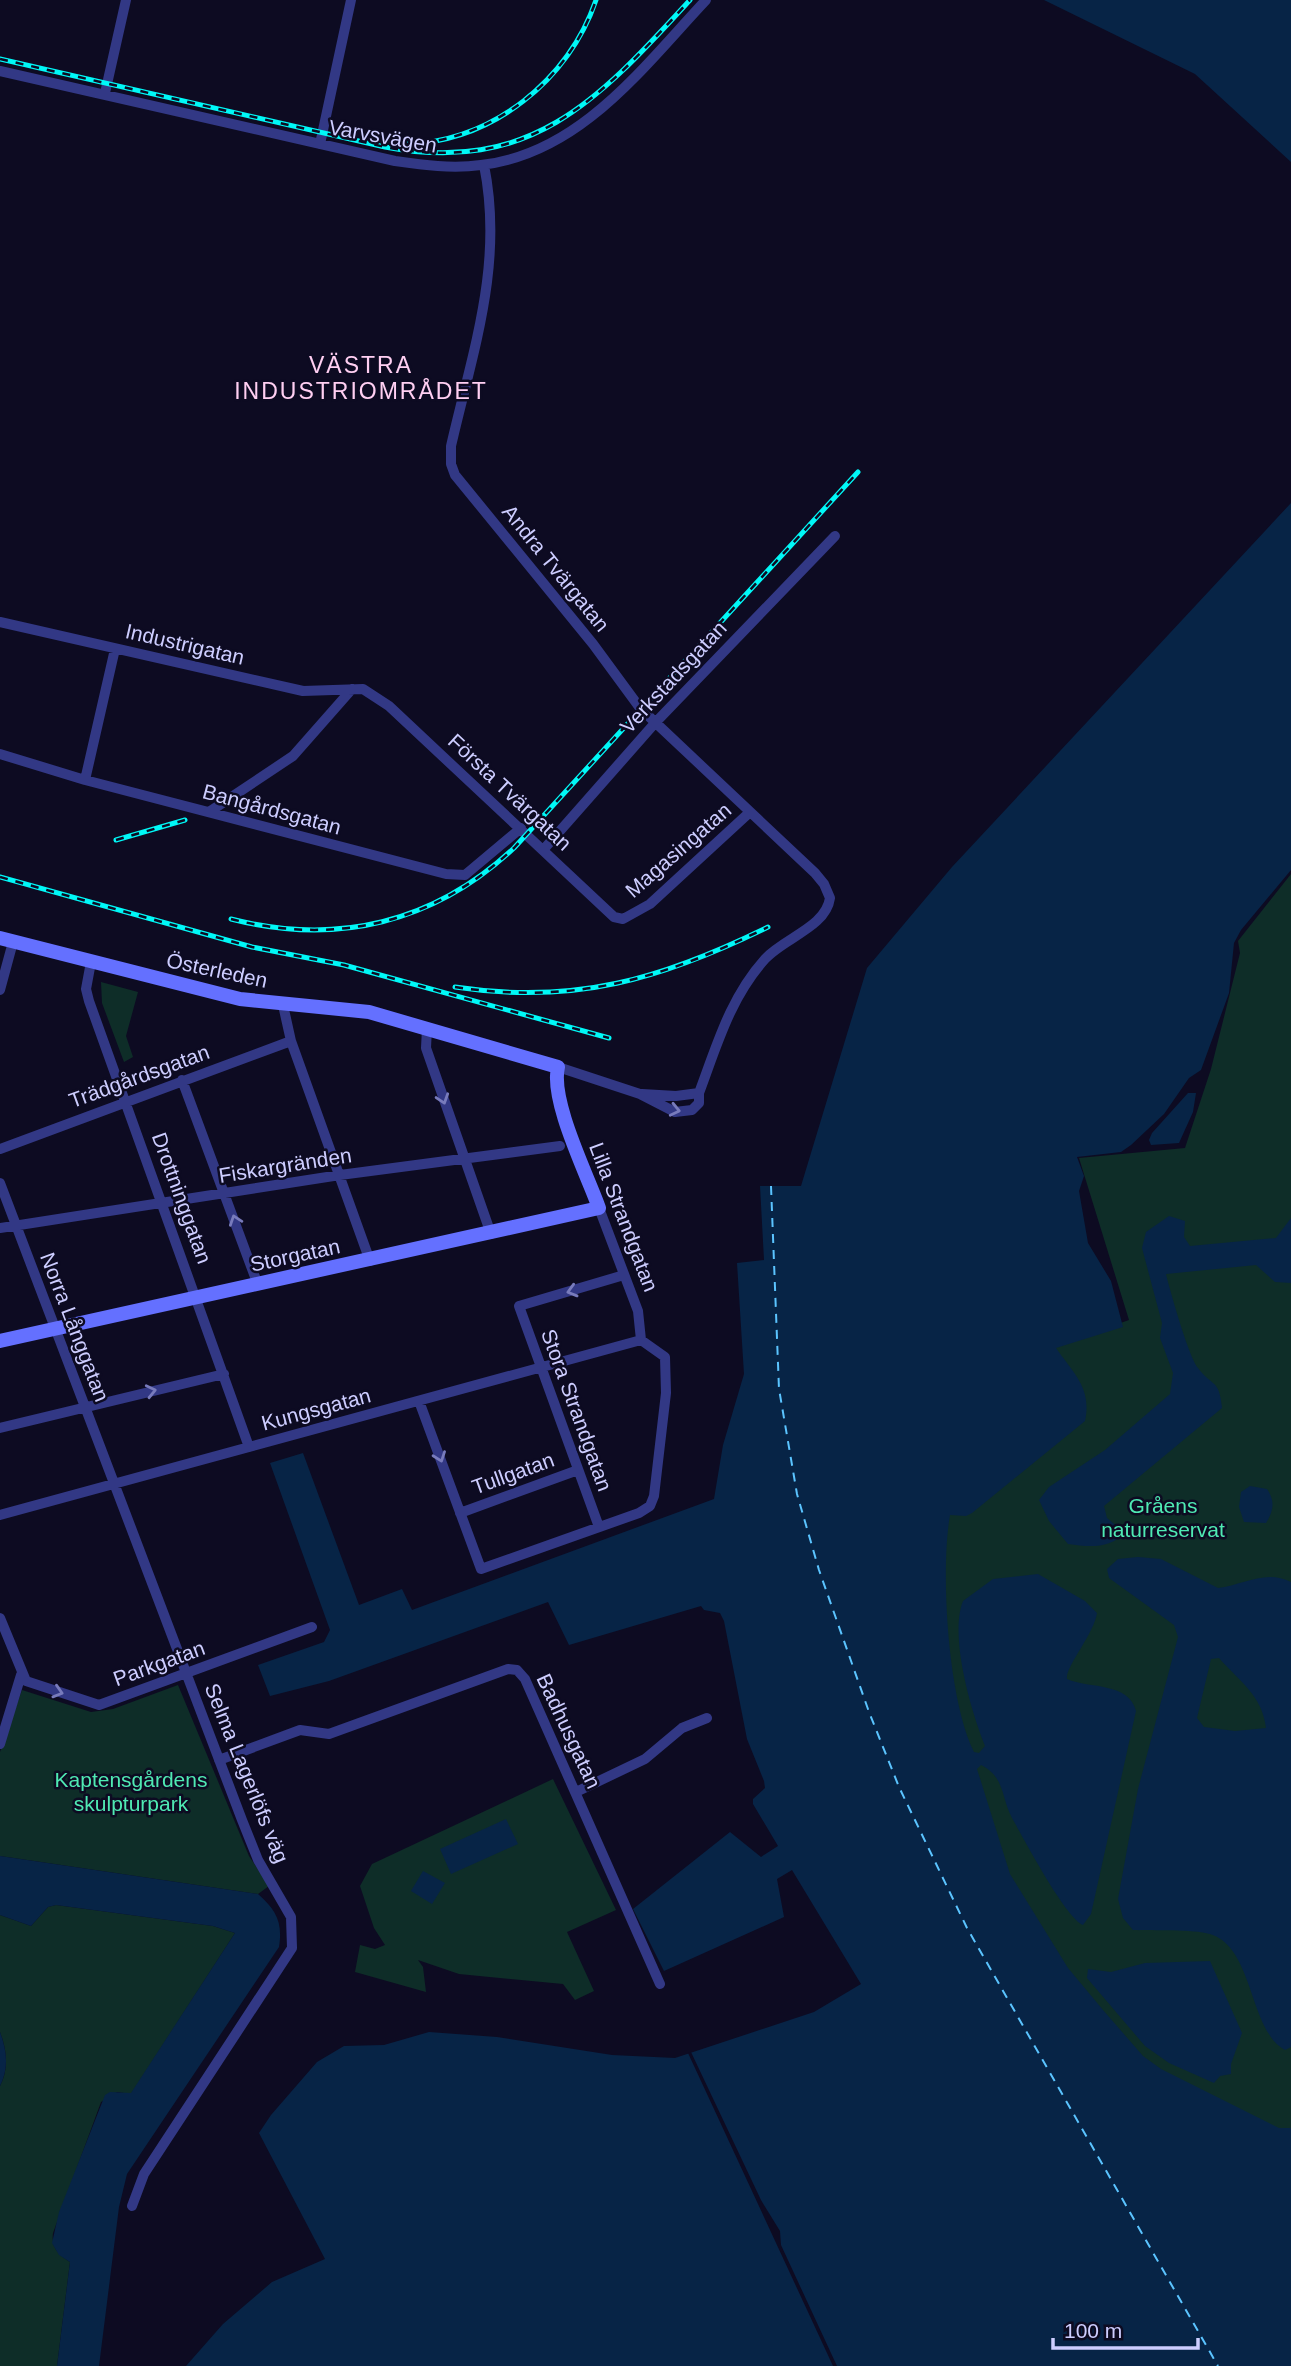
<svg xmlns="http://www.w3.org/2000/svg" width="1291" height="2366" viewBox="0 0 1291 2366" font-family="Helvetica,sans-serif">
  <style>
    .green { fill: #0e2d28 }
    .water { fill: #072446; fill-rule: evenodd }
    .pier { fill: #0d0b22 }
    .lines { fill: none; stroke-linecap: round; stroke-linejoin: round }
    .ferry { stroke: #5bc4ff; stroke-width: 2; stroke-dasharray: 9 7; stroke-linecap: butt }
    .street { stroke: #323885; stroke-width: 10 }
    .secondary { stroke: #6470ff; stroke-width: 14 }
    .rail-casing { stroke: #00f8f7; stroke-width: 5 }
    .rail { stroke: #0d0b22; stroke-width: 2.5; stroke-dasharray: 8; stroke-linecap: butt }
    .oneway { stroke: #787bbc }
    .labels { text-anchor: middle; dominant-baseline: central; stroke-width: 5; stroke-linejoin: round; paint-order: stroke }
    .street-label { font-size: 21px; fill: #cdcdff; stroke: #0d0b22 }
    .park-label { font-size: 21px; fill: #4fe9b3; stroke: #0d0b22 }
    .neighbourhood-label { font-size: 23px; letter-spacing: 2px; fill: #ffcff2; stroke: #0d0b22 }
  </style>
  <rect width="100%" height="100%" fill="#0d0b22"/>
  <path class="green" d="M1291,874v1267l-120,-30 -99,-117 -66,-123 -30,-101 14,-24 -11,10 -11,-8 -19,-80 -10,-97 10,-62 101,-161 79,-28 -50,-162 106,-10 26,-79 29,-116 -2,-12z
    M101,982l37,10 -12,44 7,21 -9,5 -22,-59z
    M178,1685l71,171 20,30 -11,8 -258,-38v-104l22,-62 69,22 22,-3z
    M553,1779l63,131 -49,22 27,59 -19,9 -12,-16 -104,-10 -41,-14 5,7 3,25 -71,-20 5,-27 15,4 10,-4 -11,-17 -14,-42 12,-22z
    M56,1905l157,21 22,7 -104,161 -14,-2 -16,10 -48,131c-2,14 5,22 17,29l-13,104h-57v-280c9,-17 7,-36 0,-54v-117l31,11 17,-19z"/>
  <path class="water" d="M1044,0h247v162l-96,-88z
    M1291,503v367l-50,60 -7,13 -5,50 -28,77 -12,8 -25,36 -33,31 -10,7 -44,5 7,19 -5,15 9,52 23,38 12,46 -67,21c18,26 36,40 29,73l-113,92 -6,3 -16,-1c-10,58 -2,185 24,237l5,1 6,-7c-14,-35 -36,-110 -22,-145l30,-22 45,-5 47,27 12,12c-3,21 -32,54 -30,66 23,10 62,3 69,32l-45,203 -8,11c-18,-8 -59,-86 -71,-107 -11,-21 -7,-41 -31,-53l-4,4 33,105 58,94 35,42 40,46 18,13 118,59h12v238h-1105l37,-42 49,-42 53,-23 -66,-126 12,-18 46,-53 27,-16 40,-1 45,-13 68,5 115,18 63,3 139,-46 47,-28 -69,-114 -15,9 7,38 -120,54 -31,-62 97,-77 31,25 17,-11 -25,-42v-5l12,-11 -1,-7 -17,-42 -23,-118 -4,-8 -16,-3 -3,-4 -132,39 -21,-43 -219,79 -59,15 -12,-31 66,-23 6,-12 -60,-167 33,-10 56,152 43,-16 10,21 302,-111 9,-54 21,-71 -7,-111 27,-3 -4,-74h41l66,-218 85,-101z
    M1188,1093h8l-3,19 -14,31 -28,2 -2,-5 3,-7z
    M1169,1216l16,5 -1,16 6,9 86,-8 15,-20v65l-16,-1 -19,-17 -90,9c4,17 23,83 32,94 15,20 21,10 24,40l-118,98 3,12 18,15c-16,16 -35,14 -57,11l-19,-23 -10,-21 10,-13 56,-37 65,-56 3,-21 -13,-35 2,-15 -20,-75 4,-16z
    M1250,1486l17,3c8,12 7,21 -1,34l-22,-1 -5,-15 2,-15z
    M1138,1557l23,2 57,29c25,-3 48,-19 73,-6v465l-6,3c-36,-19 -31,-103 -75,-116 -17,-5 -57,-3 -77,-4l-10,-12 -5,-19 20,-110 40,-152 -4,-12 -65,-47 -2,-9 11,-10zM1219,1658c21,24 43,37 47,70l-31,3 -31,-4 -7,-9 14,-59z
    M506,1819l12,25 -67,30 -11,-25z
    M0,1856l258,38c18,16 25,28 21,53l-152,227 -8,33 -20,159h-42l13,-104 -11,-7 -7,-12 7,-31 46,-117 5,-3 21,1 104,-160 -22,-7 -157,-21 -8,2 -17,19 -31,-11z
    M423,1871l22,12 -13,21 -21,-13z
    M1210,1961l32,72 -11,31v10l-11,2 -6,7 -45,-20 -24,-17 -58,-68 1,-9 23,3 34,-9z
    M0,2032c7,19 9,36 0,54z"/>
  <path class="pier" d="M691,2052l70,148 19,31 1,14 56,121h-4l-145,-313z"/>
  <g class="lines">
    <path class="ferry" d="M771,1186l8,203 18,105 22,76 50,142 30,75 68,141 251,438"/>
    <path class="street" d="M0,71l395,90c28,4 57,8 86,4 99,-11 162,-98 225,-165
      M105,93l21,-93
      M320,144l31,-144
      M484,165c20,99 -11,185 -33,281v18l4,11 138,169 47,64 175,165 9,11 6,14c-4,29 -46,40 -65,61 -35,39 -48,86 -66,134v10l-7,7 -17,2 -35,-18 -82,-27
      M0,622l303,69 60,-2 26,17 225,211 9,2 27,-15 100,-92
      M0,754l85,26 361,94 19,1 56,-47
      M85,780l30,-131
      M209,812l84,-56 59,-67
      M544,849l111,-126 180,-187
      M91,962l-5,27 3,12 160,446
      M0,990l13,-48
      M283,1005l8,36 79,220
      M427,1028l-1,20 65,186
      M182,1080l76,205
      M642,1094l34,2 23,-3
      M0,1149l291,-108
      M0,1183l242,637 16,40 33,57 1,31 -148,226 -12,32
      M0,1228l340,-53 220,-29
      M419,1401l62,168 158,-56 11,-7 4,-10 12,-103 -1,-36 -24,-17 -3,-29 -39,-103
      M0,1428l224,-54
      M460,1513l118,-43
      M0,1515l641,-175
      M599,1527l-80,-221 105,-31
      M0,1618l26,63 73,24 213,-78
      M0,1744l21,-69
      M219,1760l81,-30 29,4 179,-65 9,1 8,9 135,305
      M576,1792l69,-33 37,-31 25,-10"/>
    <path class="secondary" d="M0,938l240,61 129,13 189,55c-8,34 29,107 41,141l-599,133"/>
    <defs>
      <path id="rail" d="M0,59l385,88c147,28 215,-49 305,-147
        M407,144c86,-3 162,-64 189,-144
        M116,840l69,-20
        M0,877l252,70 92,18 265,73
        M231,919c106,27 203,4 283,-71l344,-376
        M455,987c120,18 207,-8 313,-60"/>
    </defs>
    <use href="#rail" class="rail-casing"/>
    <use href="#rail" class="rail"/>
  </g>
  <defs><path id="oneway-chevron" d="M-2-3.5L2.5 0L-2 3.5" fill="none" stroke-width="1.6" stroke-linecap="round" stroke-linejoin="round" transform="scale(1.75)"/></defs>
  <g class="oneway">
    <use href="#oneway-chevron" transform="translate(443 1099) rotate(72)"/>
    <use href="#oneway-chevron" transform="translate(675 1110) rotate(13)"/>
    <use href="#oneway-chevron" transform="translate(235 1220) rotate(-109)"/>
    <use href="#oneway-chevron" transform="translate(572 1291) rotate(164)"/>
    <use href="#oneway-chevron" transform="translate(151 1391) rotate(-13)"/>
    <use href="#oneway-chevron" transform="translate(440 1457) rotate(70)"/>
    <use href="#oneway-chevron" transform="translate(58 1692) rotate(17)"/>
  </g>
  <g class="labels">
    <g class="street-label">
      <text transform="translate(383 136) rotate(10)">Varvsvägen</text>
      <text transform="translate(556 568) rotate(51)">Andra Tvärgatan</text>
      <text transform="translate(185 644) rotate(13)">Industrigatan</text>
      <text transform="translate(673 677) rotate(-47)">Verkstadsgatan</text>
      <text transform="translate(510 792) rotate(43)">Första Tvärgatan</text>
      <text transform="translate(272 809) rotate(15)">Bangårdsgatan</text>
      <text transform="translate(678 850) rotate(-41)">Magasingatan</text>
      <text transform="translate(217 970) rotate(12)">Österleden</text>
      <text transform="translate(139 1076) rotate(-20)">Trädgårdsgatan</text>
      <text transform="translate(285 1165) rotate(-9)">Fiskargränden</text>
      <text transform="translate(182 1198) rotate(70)">Drottninggatan</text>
      <text transform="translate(624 1217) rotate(69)">Lilla Strandgatan</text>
      <text transform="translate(295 1255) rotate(-12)">Storgatan</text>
      <text transform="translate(75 1327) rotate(69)">Norra Långgatan</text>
      <text transform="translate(316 1409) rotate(-15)">Kungsgatan</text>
      <text transform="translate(577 1410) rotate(70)">Stora Strandgatan</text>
      <text transform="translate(513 1473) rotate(-20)">Tullgatan</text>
      <text transform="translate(159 1663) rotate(-20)">Parkgatan</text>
      <text transform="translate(569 1731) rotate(65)">Badhusgatan</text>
      <text transform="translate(247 1773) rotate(68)">Selma Lagerlöfs väg</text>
    </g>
    <g class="park-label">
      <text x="1163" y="1505">Gråens<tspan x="1163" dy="24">naturreservat</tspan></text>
      <text x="131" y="1779">Kaptensgårdens<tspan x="131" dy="24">skulpturpark</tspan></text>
    </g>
    <g class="neighbourhood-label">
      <text x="361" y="365">VÄSTRA<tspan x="361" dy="26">INDUSTRIOMRÅDET</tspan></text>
    </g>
  </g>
  <path d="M1053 2338v10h145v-10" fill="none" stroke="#cdcdff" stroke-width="3.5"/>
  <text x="1064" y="2338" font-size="21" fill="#cdcdff" stroke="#0d0b22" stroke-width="5" paint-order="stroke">100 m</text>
</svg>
